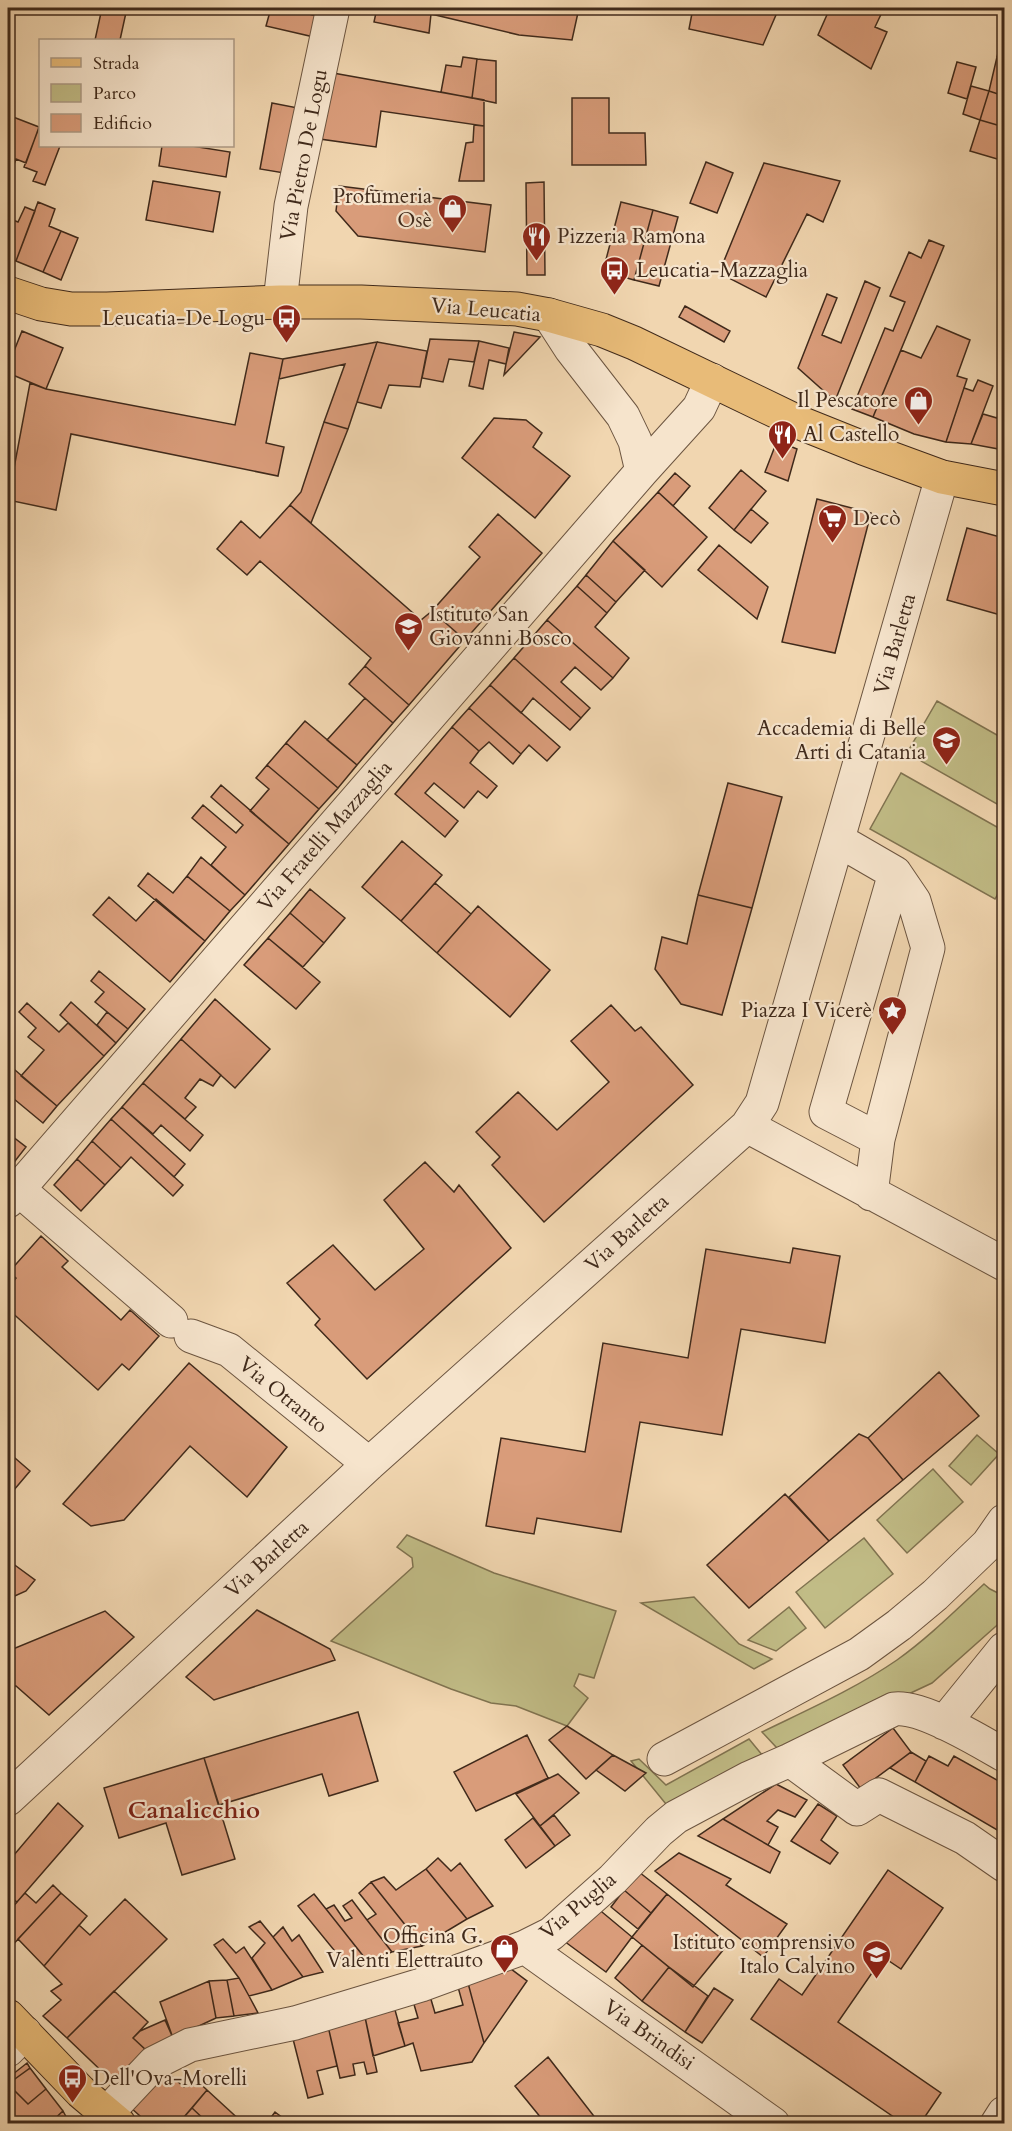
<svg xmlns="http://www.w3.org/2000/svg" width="1012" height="2131" viewBox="0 0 1012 2131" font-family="Cardo,serif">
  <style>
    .green { fill: #c1bc86; stroke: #807350; stroke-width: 1.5 }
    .building { fill: #d99c7a; stroke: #402a1b; stroke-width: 1.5 }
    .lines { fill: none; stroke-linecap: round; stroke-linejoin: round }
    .minor-casing { stroke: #6c5540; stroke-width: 35 }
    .major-casing { stroke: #402a1b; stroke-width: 35 }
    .minor { stroke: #f6e4cc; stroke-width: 33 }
    .major { stroke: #e8bb78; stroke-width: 33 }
    .labels { text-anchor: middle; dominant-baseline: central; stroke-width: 4.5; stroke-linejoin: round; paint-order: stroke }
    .street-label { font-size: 21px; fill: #402a1b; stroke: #f6e4cc }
    .poi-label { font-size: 21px; fill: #402a1b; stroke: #f6e4cc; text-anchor: end }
    .quarter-label { font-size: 24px; font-weight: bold; fill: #7a1f14; stroke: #f6e4cc }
  </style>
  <rect width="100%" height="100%" fill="#f1d6b0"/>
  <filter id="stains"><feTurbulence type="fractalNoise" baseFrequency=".00333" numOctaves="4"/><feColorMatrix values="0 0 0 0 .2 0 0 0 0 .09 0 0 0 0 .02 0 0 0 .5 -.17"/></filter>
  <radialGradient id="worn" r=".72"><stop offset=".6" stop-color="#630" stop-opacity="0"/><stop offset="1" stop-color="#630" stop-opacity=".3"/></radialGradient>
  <path class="green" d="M937,701l67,38v69l-97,-55z
    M901,773l103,58v52l-9,16 -125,-70z
    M977,1435l22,19 -28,31 -22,-19z
    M933,1469l30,33 -56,51 -30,-33z
    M407,1535l87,38 122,38 -22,67 -15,-4 -5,12 14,12 -21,28 -51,-20 -25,-3 -40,-14 -120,-48 82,-74 -1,-9 -15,-11z
    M864,1538l29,36 -68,54 -29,-36z
    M984,1584l6,5 14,7v23l-72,64 -64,30 -91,35 -15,-16c45,-22 93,-43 135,-72 31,-22 59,-50 87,-76z
    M694,1597l45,47 33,15 -18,10 -113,-66z
    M789,1607l17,21 -30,23 -28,-11z
    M749,1739l14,17 -93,53 -39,-48 8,-2 27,26z"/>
  <path class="building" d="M102,8h25l-7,32h-25z
    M271,8h11l36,8 -4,21 -48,-11z
    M282,8h38l-2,8z
    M377,8h202l-7,32 -53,-5 -88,-21 -2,19 -55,-11z
    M693,8h86l-16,37 -74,-16z
    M830,8h54l-9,19 12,5 -16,37 -53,-34z
    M1003,33h1v26l-7,-2z
    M463,57l14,2 -5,39 -31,-6 5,-27 15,2z
    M997,57l7,2v37l-15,-5z
    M477,59l19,2v42l-24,-5z
    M957,62l19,5 -9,32 -19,-6z
    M333,73l151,27v26l-103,-15 -5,36 -56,-8z
    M971,86l18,5 -9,29 -17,-6z
    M989,91l15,5v31l-24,-7z
    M572,98h37v35h36l1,32h-74z
    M272,103l26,5 -14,65 -24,-4z
    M8,115l31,12 -13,36 -10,-4 -6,16 -2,-1z
    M980,120l24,7v34l-34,-10z
    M40,125v21h20l-15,39 -12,-4 4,-9 -13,-5z
    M474,125l10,1v55h-25l7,-38 7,-1z
    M162,146h30l38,6 -4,25 -67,-11z
    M706,162l27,11 -16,40 -27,-10z
    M764,163l76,18 -17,41 -16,-8 -41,83 -47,-24z
    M153,181l67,11 -7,40 -67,-12z
    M544,182l1,93h-18l-1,-92z
    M339,186l152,19 -6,47 -127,-16 -22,-25z
    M38,202l17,7 -6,17 12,5 -18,41 -27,-11z
    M621,202l32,8 -19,70 -31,-9z
    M25,207l10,4 -19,50 -8,-4v-39l10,4z
    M653,210l25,7 -19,69 -25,-6z
    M61,231l17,7 -17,42 -18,-8z
    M929,240l15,6 -71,171 -21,-8 33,-81 8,3 12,-29 -15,-6 19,-44 12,6z
    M865,281l15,7 -45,113 -37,-33 29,-74 10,4 -15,37 19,8z
    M685,306l45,25 -6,11 -45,-25z
    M937,326l33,14 -13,36 10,3 -21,63 -32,-8 -41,-17 28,-67 20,8z
    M22,331l41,17 -17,41 -38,-16v-7z
    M514,332l26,5 -36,38 2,-11z
    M430,339l49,2 -5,21 -25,-3 -6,23 -21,-4z
    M479,341l30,7 -3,16 -17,-4 -6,29 -14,-3z
    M377,342l-29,87 -24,-7 21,-58 -66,15 4,-20z
    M377,342l50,9 -7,36 -31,-2 -8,23 -24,-6z
    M250,353l33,6 -17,84 18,4 -6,29 -207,-42 -15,76 -48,-10 22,-117 16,6 189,36z
    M978,380l15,6 -22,58 -25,-2 18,-54 9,3z
    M1004,399v51l-33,-6 12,-30 14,4z
    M494,418l32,2 16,13 -9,14 37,29 -35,42 -73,-60z
    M324,422l24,7 -37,94 -21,-18 11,-13z
    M777,441l20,8 -9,32 -23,-9z
    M741,470l25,21 -32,39 -25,-22z
    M675,473l15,13 -17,20 -15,-14z
    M658,492l49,45 -45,50 -49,-46z
    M817,499l54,14 -36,140 -53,-11z
    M290,505l131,115 11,-9 33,29 -56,65 -44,-39 6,-8 -111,-97 -13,14 -30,-26 24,-28 19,17z
    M751,509l17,14 -17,20 -17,-13z
    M498,514l44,39 -77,87 -33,-29 48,-54 -11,-10z
    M967,528l37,10v78l-57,-16z
    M613,541l32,29 -29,32 -30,-27z
    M719,545l49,42 -11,32 -59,-49z
    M586,575l30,27 -9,11 -30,-27z
    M577,586l30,27 -12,14 34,31 -16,20 -66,-58z
    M547,620l66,58 -12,12 -26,-23 -14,15 29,26 -9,10 -67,-60z
    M514,658l67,60 -11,12 -37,-32 -12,15 -31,-28z
    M365,666l44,39 -16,18 -44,-39z
    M490,685l70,62 -13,14 -18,-16 -8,9 -52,-46z
    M365,698l28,25 -36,42 -30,-25z
    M469,708l52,46 -8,10 -24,-22 -10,9 -27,-24z
    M305,721l52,44 -19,23 -52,-45z
    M452,727l27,24 -9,12 27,23 -10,12 -9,-7 -14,17 -30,-25 -9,10 33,28 -13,16 -50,-43z
    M286,743l52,45 -19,21 -52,-44z
    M267,765l52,44 -30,35 -39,-33 19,-22 -13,-11z
    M728,783l54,14 -30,111 -54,-13z
    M221,785l68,59 -44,51 -34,-30 15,-18 -34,-29 11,-13 33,28 7,-8 -32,-28z
    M402,841l40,34 -41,46 -39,-34z
    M201,857l44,38 -15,16 -43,-35z
    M148,873l25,20 14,-17 43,35 -25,30 -67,-55z
    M435,883l36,31 -34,39 -36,-32z
    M310,889l35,29 -21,25 -34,-30z
    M698,895l54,13 -30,107 -41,-11 -26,-35 7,-32 25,7z
    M109,897l27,24 20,-22 49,42 -35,41 -77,-67z
    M478,906l72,64 -40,47 -73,-64z
    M290,913l34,30 -21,24 -35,-29z
    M268,938l52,44 -24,27 -52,-44z
    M99,971l46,38 -17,20 -33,-27 9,-10 -13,-11z
    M215,999l55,50 -35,39 -54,-49z
    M71,1002l45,41 -12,13 -44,-41z
    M27,1003l32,29 9,-9 36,33 -47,50 -36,-30 23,-26 -16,-13 8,-9 -17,-16z
    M611,1005l24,26 6,-4 52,58 -149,137 -52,-57 8,-8 -24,-25 42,-40 39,38 52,-48 -38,-41z
    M107,1012l21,17 -12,14 -19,-18z
    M181,1039l40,36 -8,11 -13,-7 -15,19 11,9 -11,12 -42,-36z
    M8,1064l49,42 -14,17 -35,-29z
    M143,1083l60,52 -13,16 -29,-26 -8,9 -31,-27z
    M122,1107l63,57 -11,13 -63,-58z
    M111,1119l72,66 -10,11 -42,-39 -10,11 -29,-27z
    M8,1133l18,14 -18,23z
    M92,1141l29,27 -16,17 -28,-26z
    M77,1159l28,26 -24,26 -27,-26z
    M425,1162l29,30 5,-7 52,63 -144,131 -52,-54 5,-6 -33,-36 46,-38 42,45 49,-41 -40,-49z
    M41,1236l27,25 -6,6 59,53 9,-10 29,26 -30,34 -7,-6 -24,26 -90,-81v-21l8,-10 -7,-6z
    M793,1248l47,8 -15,87 -84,-14 -19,106 -82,-13 -19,110 -84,-14 -3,16 -48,-8 15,-88 84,14 18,-109 85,15 18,-109 84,14z
    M189,1363l98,84 -40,50 -57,-51 -66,74 -33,6 -28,-22z
    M939,1372l40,44 -76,64 -35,-42z
    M859,1434l9,4 35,42 -74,61 -40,-44z
    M8,1452l22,19 -22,26z
    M785,1494l44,47 -80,67 -42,-43z
    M12,1563l23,17 -9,11 -18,8v-34z
    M257,1610l73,39 5,11 -121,40 -28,-23z
    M105,1611l29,26 -85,78 -33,-29h-8v-35z
    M358,1712l20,69 -49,15 -7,-22 -103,31 -15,-47z
    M567,1726l46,29 -27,24 -37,-39z
    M893,1728l18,24 -50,37 -18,-24z
    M527,1735l21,43 -72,33 -22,-39z
    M911,1752l15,9 -11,21 -25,-14z
    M613,1755l33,18 -21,18 -29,-21z
    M929,1756l19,10 6,-10 50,28v50l-89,-52z
    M204,1758l31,101 -53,16 -16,-52 -47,15 -15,-50z
    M558,1774l21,19 -39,33 -24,-32z
    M776,1784l31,16 -12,17 -17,-7 -11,11 11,6 -10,18 -45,-26z
    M58,1803l25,23 -66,76 -9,-7v-33z
    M818,1804l19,12 -16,24 17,13 -8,11 -39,-23z
    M554,1815l16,20 -15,11 -15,-20z
    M533,1818l22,28 -29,22 -21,-28z
    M723,1819l57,33 -10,21 -72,-37z
    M679,1853l52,26 -5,6 61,39 -24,33 -108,-86z
    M438,1858l13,13 9,-8 33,43 -26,13 -41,-50z
    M426,1869l41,50 -45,27 -51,-64 13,-5 12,13z
    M888,1870l55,38 -42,61 -18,-12 -45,65 103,71 -21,31h-16l-153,-105 28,-40 23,16z
    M639,1872l28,22 -16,19 -27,-23z
    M371,1882l51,64 -30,6 -25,-32 9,-6 -17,-21z
    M53,1885l8,8 -52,56 -1,-37 17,-19 11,10z
    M624,1890l27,23 -13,16 -27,-22z
    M61,1893l26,23 -43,50 -26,-27z
    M314,1894l12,15 42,53 -21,4 -49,-60z
    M667,1894l61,50 -35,43 -61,-50z
    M8,1895l9,7 -9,10z
    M125,1899l42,40 -100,99 -24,-22 18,-16 -10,-9 11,-7 -18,-18 35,-41 11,10z
    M352,1900l15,20 25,32 -24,10 -42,-53 8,-4 11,16 7,-3 -9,-12z
    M596,1907l36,30 -26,35 -42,-31z
    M260,1921l13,16 30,40 -31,13 -20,-32 13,-15 -16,-16z
    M283,1927l9,14 7,-6 24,37 -20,5 -30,-40z
    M223,1939l13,14 8,-6 28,43 -23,6 -10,-18 -25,-33z
    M642,1945l27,22 -27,34 -27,-23z
    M507,1966l20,15 -43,62 -16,-60z
    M669,1967l39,29 -23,36 -43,-31z
    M239,1978l10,18 9,17 -24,3 -7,-36z
    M227,1980l7,36 -18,2 -7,-37z
    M209,1981l7,37 -43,20 -13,-36z
    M468,1983l16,60 -12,19 -51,9 -8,-28 -8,3 -7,-23 20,-5 -5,-17 17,-5 5,17 28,-8 -5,-18z
    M714,1988l19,12 -31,43 -17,-11z
    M114,1991l34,31 -15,16 13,12 -34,31 -45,-43z
    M395,2010l10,36 -32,10 -8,-39z
    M365,2017l12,55 -10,2 -3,-12 -11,2 2,11 -15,3 -12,-52z
    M165,2020l8,18 -27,12 -13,-12 7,-7z
    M328,2026l9,40 -20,5 6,23 -15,4 -16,-63z
    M548,2057l52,67h-54l-31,-38z
    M27,2063l3,5 -22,16 20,20 18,-15 17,22 -14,13h-33l-8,-9v-37z
    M30,2068l16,21 -18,15 -20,-20z
    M163,2069l21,18 9,-10 14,13 -29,34h-29l-19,-17z
    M207,2090l37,34h-35l-17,-16z
    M192,2108l17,16h-31z
    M63,2111l7,13h-21z
    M275,2112l16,12h-25z"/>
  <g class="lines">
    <defs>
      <path id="minor" d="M280,302l11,-96 42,-198
        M549,315l22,34 52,67 12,25 7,30
        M838,840l57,33 19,28 14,47 -50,191 -7,55
        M747,1126l257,138
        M878,1139l-52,-27 69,-239
        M18,1189l153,132
        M8,1201l634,-730 57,-63 13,-28
        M191,1336l38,14 140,114
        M944,1723l60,-74
        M664,1759l195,-105 40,-29 36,-30 53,-51 16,-23
        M790,1760l67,49 22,-14 86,43 39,27
        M8,1799l361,-335 378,-338 15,-23 180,-626
        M525,1947l248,177
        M8,2050l17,-17
        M107,2113l47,-50 36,-18 105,-22 126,-38 104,-38 26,-13 62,-55 46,-48 17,-14 73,-39 41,-18 104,-51c27,-4 86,32 110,46
        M997,2124l7,-11"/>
      <path id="major" d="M8,293l33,11 30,5h36l173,-7h81l156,7 32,6 53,15 32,13 164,79 65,26 79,29 62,12
        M8,2016l73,76 38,32"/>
    </defs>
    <use href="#minor" class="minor-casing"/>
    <use href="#major" class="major-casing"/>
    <use href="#minor" class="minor"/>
    <use href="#major" class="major"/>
  </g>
  <defs>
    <symbol id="shop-pin" viewBox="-11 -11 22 30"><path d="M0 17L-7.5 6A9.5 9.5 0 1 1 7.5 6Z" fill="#8f2418" stroke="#f6e4cc"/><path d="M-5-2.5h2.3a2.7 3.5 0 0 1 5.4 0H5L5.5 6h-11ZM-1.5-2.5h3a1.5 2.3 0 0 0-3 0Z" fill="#fff"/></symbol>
    <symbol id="restaurant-pin" viewBox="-11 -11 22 30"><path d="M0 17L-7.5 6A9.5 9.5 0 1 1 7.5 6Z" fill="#8f2418" stroke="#f6e4cc"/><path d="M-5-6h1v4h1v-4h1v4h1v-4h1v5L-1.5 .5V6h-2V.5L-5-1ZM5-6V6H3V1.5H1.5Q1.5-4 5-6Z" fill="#fff"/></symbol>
    <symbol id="bus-pin" viewBox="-11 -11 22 30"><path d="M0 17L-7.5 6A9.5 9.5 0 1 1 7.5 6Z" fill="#8f2418" stroke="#f6e4cc"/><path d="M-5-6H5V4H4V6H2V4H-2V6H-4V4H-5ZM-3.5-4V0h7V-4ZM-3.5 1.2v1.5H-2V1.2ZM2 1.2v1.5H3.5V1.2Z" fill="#fff"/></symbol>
    <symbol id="supermarket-pin" viewBox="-11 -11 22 30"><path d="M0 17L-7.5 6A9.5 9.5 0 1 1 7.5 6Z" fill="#8f2418" stroke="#f6e4cc"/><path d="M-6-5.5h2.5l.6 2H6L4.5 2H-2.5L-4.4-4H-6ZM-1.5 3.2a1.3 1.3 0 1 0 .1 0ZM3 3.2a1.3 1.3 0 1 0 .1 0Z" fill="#fff"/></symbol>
    <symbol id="school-pin" viewBox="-11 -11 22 30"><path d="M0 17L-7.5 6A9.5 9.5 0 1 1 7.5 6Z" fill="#8f2418" stroke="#f6e4cc"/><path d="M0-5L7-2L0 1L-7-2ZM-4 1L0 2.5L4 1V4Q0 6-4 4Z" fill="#fff"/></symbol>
    <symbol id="university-pin" viewBox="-11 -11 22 30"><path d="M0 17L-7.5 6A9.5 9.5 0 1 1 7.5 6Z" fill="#8f2418" stroke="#f6e4cc"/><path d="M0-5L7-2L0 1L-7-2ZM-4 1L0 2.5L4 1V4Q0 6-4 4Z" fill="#fff"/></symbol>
    <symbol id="sight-pin" viewBox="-11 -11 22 30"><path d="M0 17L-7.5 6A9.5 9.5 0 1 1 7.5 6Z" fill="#8f2418" stroke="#f6e4cc"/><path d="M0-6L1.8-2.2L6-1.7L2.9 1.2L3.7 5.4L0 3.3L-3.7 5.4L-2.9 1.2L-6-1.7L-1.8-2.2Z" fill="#fff"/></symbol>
  </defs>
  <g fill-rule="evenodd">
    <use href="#shop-pin" x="436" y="192" width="33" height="45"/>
    <use href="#restaurant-pin" x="520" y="220" width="33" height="45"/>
    <use href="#bus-pin" x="598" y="254" width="33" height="45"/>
    <use href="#bus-pin" x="270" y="302" width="33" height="45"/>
    <use href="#shop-pin" x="902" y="384" width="33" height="45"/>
    <use href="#restaurant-pin" x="766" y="418" width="33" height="45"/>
    <use href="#supermarket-pin" x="816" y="502" width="33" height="45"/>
    <use href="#school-pin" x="392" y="610" width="33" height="45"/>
    <use href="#university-pin" x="930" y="724" width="33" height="45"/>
    <use href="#sight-pin" x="876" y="994" width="33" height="45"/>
    <use href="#shop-pin" x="488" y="1932" width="33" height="45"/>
    <use href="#school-pin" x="860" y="1938" width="33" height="45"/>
    <use href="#bus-pin" x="56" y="2062" width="33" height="45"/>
  </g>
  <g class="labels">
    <g class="street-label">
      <text transform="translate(304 155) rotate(-79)">Via Pietro De Logu</text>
      <text transform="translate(486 310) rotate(5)">Via Leucatia</text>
      <text transform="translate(895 644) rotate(-74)">Via Barletta</text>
      <text transform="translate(325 836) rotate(-49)">Via Fratelli Mazzaglia</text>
      <text transform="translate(627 1233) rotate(-42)">Via Barletta</text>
      <text transform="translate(283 1395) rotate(39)">Via Otranto</text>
      <text transform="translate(267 1559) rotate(-42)">Via Barletta</text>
      <text transform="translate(578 1906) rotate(-40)">Via Puglia</text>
      <text transform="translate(649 2035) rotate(35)">Via Brindisi</text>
    </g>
    <g class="poi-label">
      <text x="432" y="196">Profumeria<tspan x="432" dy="24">Osè</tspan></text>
      <text x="557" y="236" text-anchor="start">Pizzeria Ramona</text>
      <text x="636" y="270" text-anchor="start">Leucatia-Mazzaglia</text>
      <text x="265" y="318">Leucatia-De Logu</text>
      <text x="898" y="400">Il Pescatore</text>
      <text x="803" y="434" text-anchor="start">Al Castello</text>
      <text x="853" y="518" text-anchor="start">Decò</text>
      <text x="429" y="614" text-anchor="start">Istituto San<tspan x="429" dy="24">Giovanni Bosco</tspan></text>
      <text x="926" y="728">Accademia di Belle<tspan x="926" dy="24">Arti di Catania</tspan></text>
      <text x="872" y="1010">Piazza I Vicerè</text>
      <text x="483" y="1936">Officina G.<tspan x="483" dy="24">Valenti Elettrauto</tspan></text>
      <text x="855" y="1942">Istituto comprensivo<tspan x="855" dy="24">Italo Calvino</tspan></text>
      <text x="93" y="2078" text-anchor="start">Dell'Ova-Morelli</text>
    </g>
    <g class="quarter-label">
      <text x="194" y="1810">Canalicchio</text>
    </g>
  </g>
  <rect width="1012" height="2131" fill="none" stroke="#f1d6b0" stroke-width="30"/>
  <rect x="9" y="9" width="994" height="2113" fill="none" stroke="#402a1b" stroke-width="3"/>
  <rect x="15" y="15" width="982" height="2101" fill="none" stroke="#402a1b" stroke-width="1.5"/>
  <rect x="39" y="39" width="195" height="108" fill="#f6e4cc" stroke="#ad9a85" stroke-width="1.5"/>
  <rect x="51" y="58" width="30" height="9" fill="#e8bb78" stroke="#ad9a85" stroke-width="1.5"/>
  <text x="93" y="69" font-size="18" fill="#402a1b">Strada</text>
  <rect x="51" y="84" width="30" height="18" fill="#c1bc86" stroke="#ad9a85" stroke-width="1.5"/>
  <text x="93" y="99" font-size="18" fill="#402a1b">Parco</text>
  <rect x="51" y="114" width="30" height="18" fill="#d99c7a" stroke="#ad9a85" stroke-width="1.5"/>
  <text x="93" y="129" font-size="18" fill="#402a1b">Edificio</text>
  <rect width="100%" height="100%" filter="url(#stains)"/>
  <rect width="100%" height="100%" fill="url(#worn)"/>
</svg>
